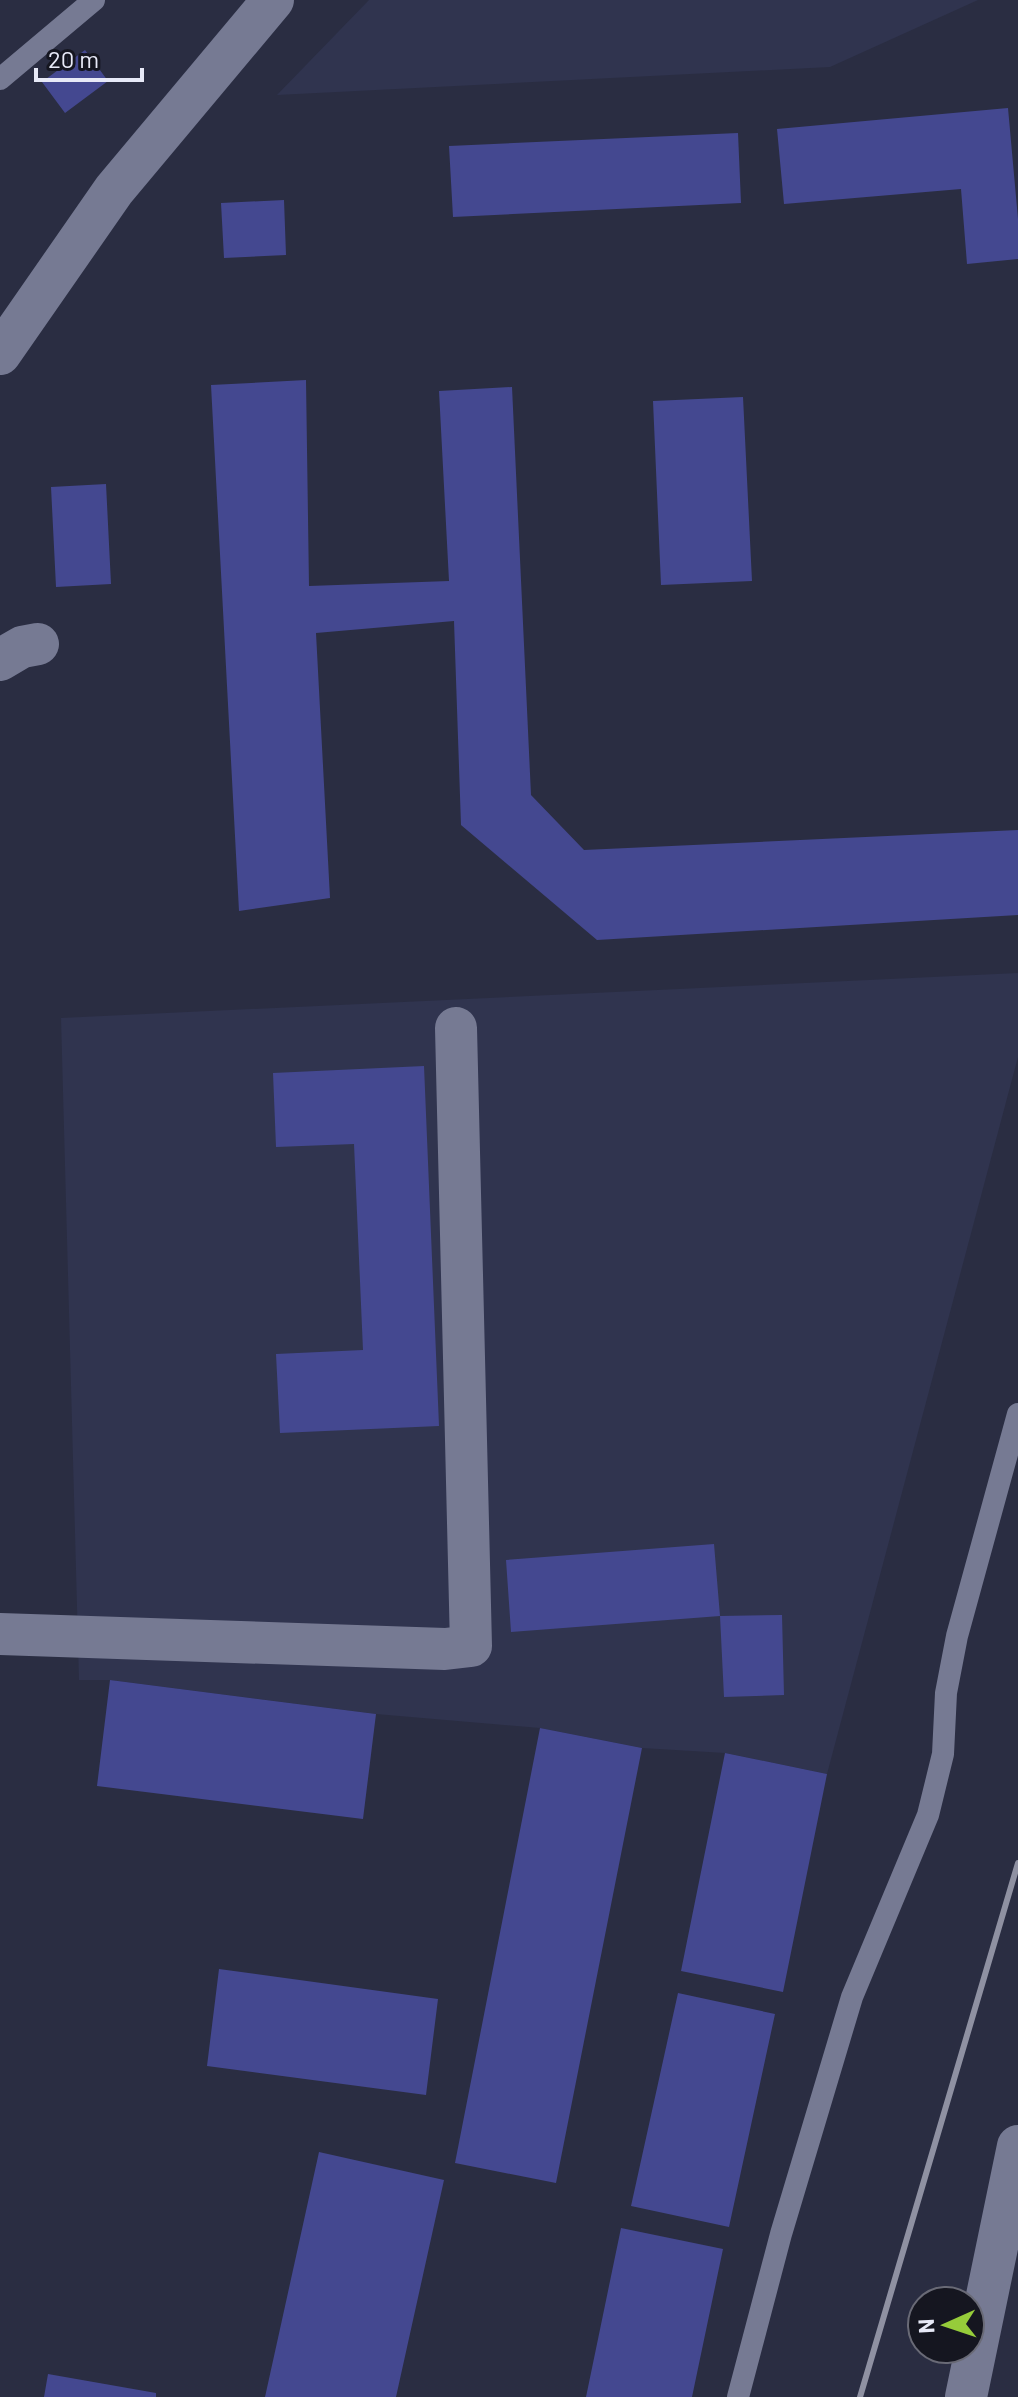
<svg xmlns="http://www.w3.org/2000/svg" width="1018" height="2397" viewBox="0 0 1018 2397" font-family="Barlow,sans-serif">
  <style>
    .built { fill: #30344f }
    .building { fill: #444890 }
    .lines { fill: none; stroke-linecap: round; stroke-linejoin: round }
    .service { stroke: #767a93; stroke-width: 22 }
    .minor { stroke: #767a93; stroke-width: 42 }
    .rail { stroke: #8f91a2; stroke-width: 6 }
  </style>
  <rect width="100%" height="100%" fill="#2a2d42"/>
  <path class="built" d="M369,0h609l-148,67 -553,28z
    M1018,973v84l-191,717 -102,-21 -83,-5 -102,-20 -164,-14 -266,-34h-31l-18,-662z"/>
  <path class="building" d="M85,50l23,31 -43,32 -23,-31z
    M1008,108l10,111v40l-51,5 -6,-75 -177,15 -7,-75z
    M738,133l3,70 -288,14 -4,-71z
    M284,200l2,55 -62,3 -3,-55z
    M306,380l3,206 140,-5 -10,-190 73,-4 19,408 53,55 434,-20v85l-421,25 -136,-115 -7,-204 -138,12 14,265 -91,13 -28,-526z
    M743,397l9,184 -91,4 -8,-184z
    M106,484l5,100 -55,3 -5,-100z
    M424,1066l15,360 -159,7 -4,-79 87,-4 -9,-206 -78,3 -3,-74z
    M714,1544l6,72 -209,16 -5,-72z
    M782,1615l2,80 -60,2 -4,-81z
    M110,1680l266,34 -13,105 -266,-33z
    M540,1728l102,20 -86,435 -101,-20z
    M725,1753l102,21 -44,218 -102,-21z
    M219,1969l219,30 -12,96 -219,-29z
    M678,1993l97,21 -46,213 -98,-21z
    M319,2152l125,28 -48,217h-131z
    M621,2228l102,21 -31,148h-106z
    M48,2374l108,19v4h-112z"/>
  <g class="lines">
    <path class="service" d="M0,79l94,-79
      M738,2397l43,-163 71,-237 76,-182 15,-61 3,-61 11,-57 61,-222"/>
    <path class="minor" d="M0,354l114,-164 159,-190
      M0,660l22,-13 16,-3
      M0,1634l445,15 26,-3 -15,-618
      M966,2397l52,-251"/>
    <path class="rail" d="M860,2397l158,-534"/>
  </g>
  <g transform="translate(946 2325) rotate(267)"><circle r="38" fill="#151620" stroke="#696a76" stroke-width="2"/>
  <path d="M0-6L14 30L0 20L-14 30Z" fill="#96cc3a"/>
  <text y="-12" font-size="22" font-weight="bold" text-anchor="middle" fill="#e7e9f7">N</text>
  </g>
  <path d="M36 68v12h106v-12" fill="none" stroke="#e7e9f7" stroke-width="4"/>
  <text x="48" y="68" font-size="24" fill="#e7e9f7" stroke="#151620" stroke-width="6" paint-order="stroke">20 m</text>
</svg>
